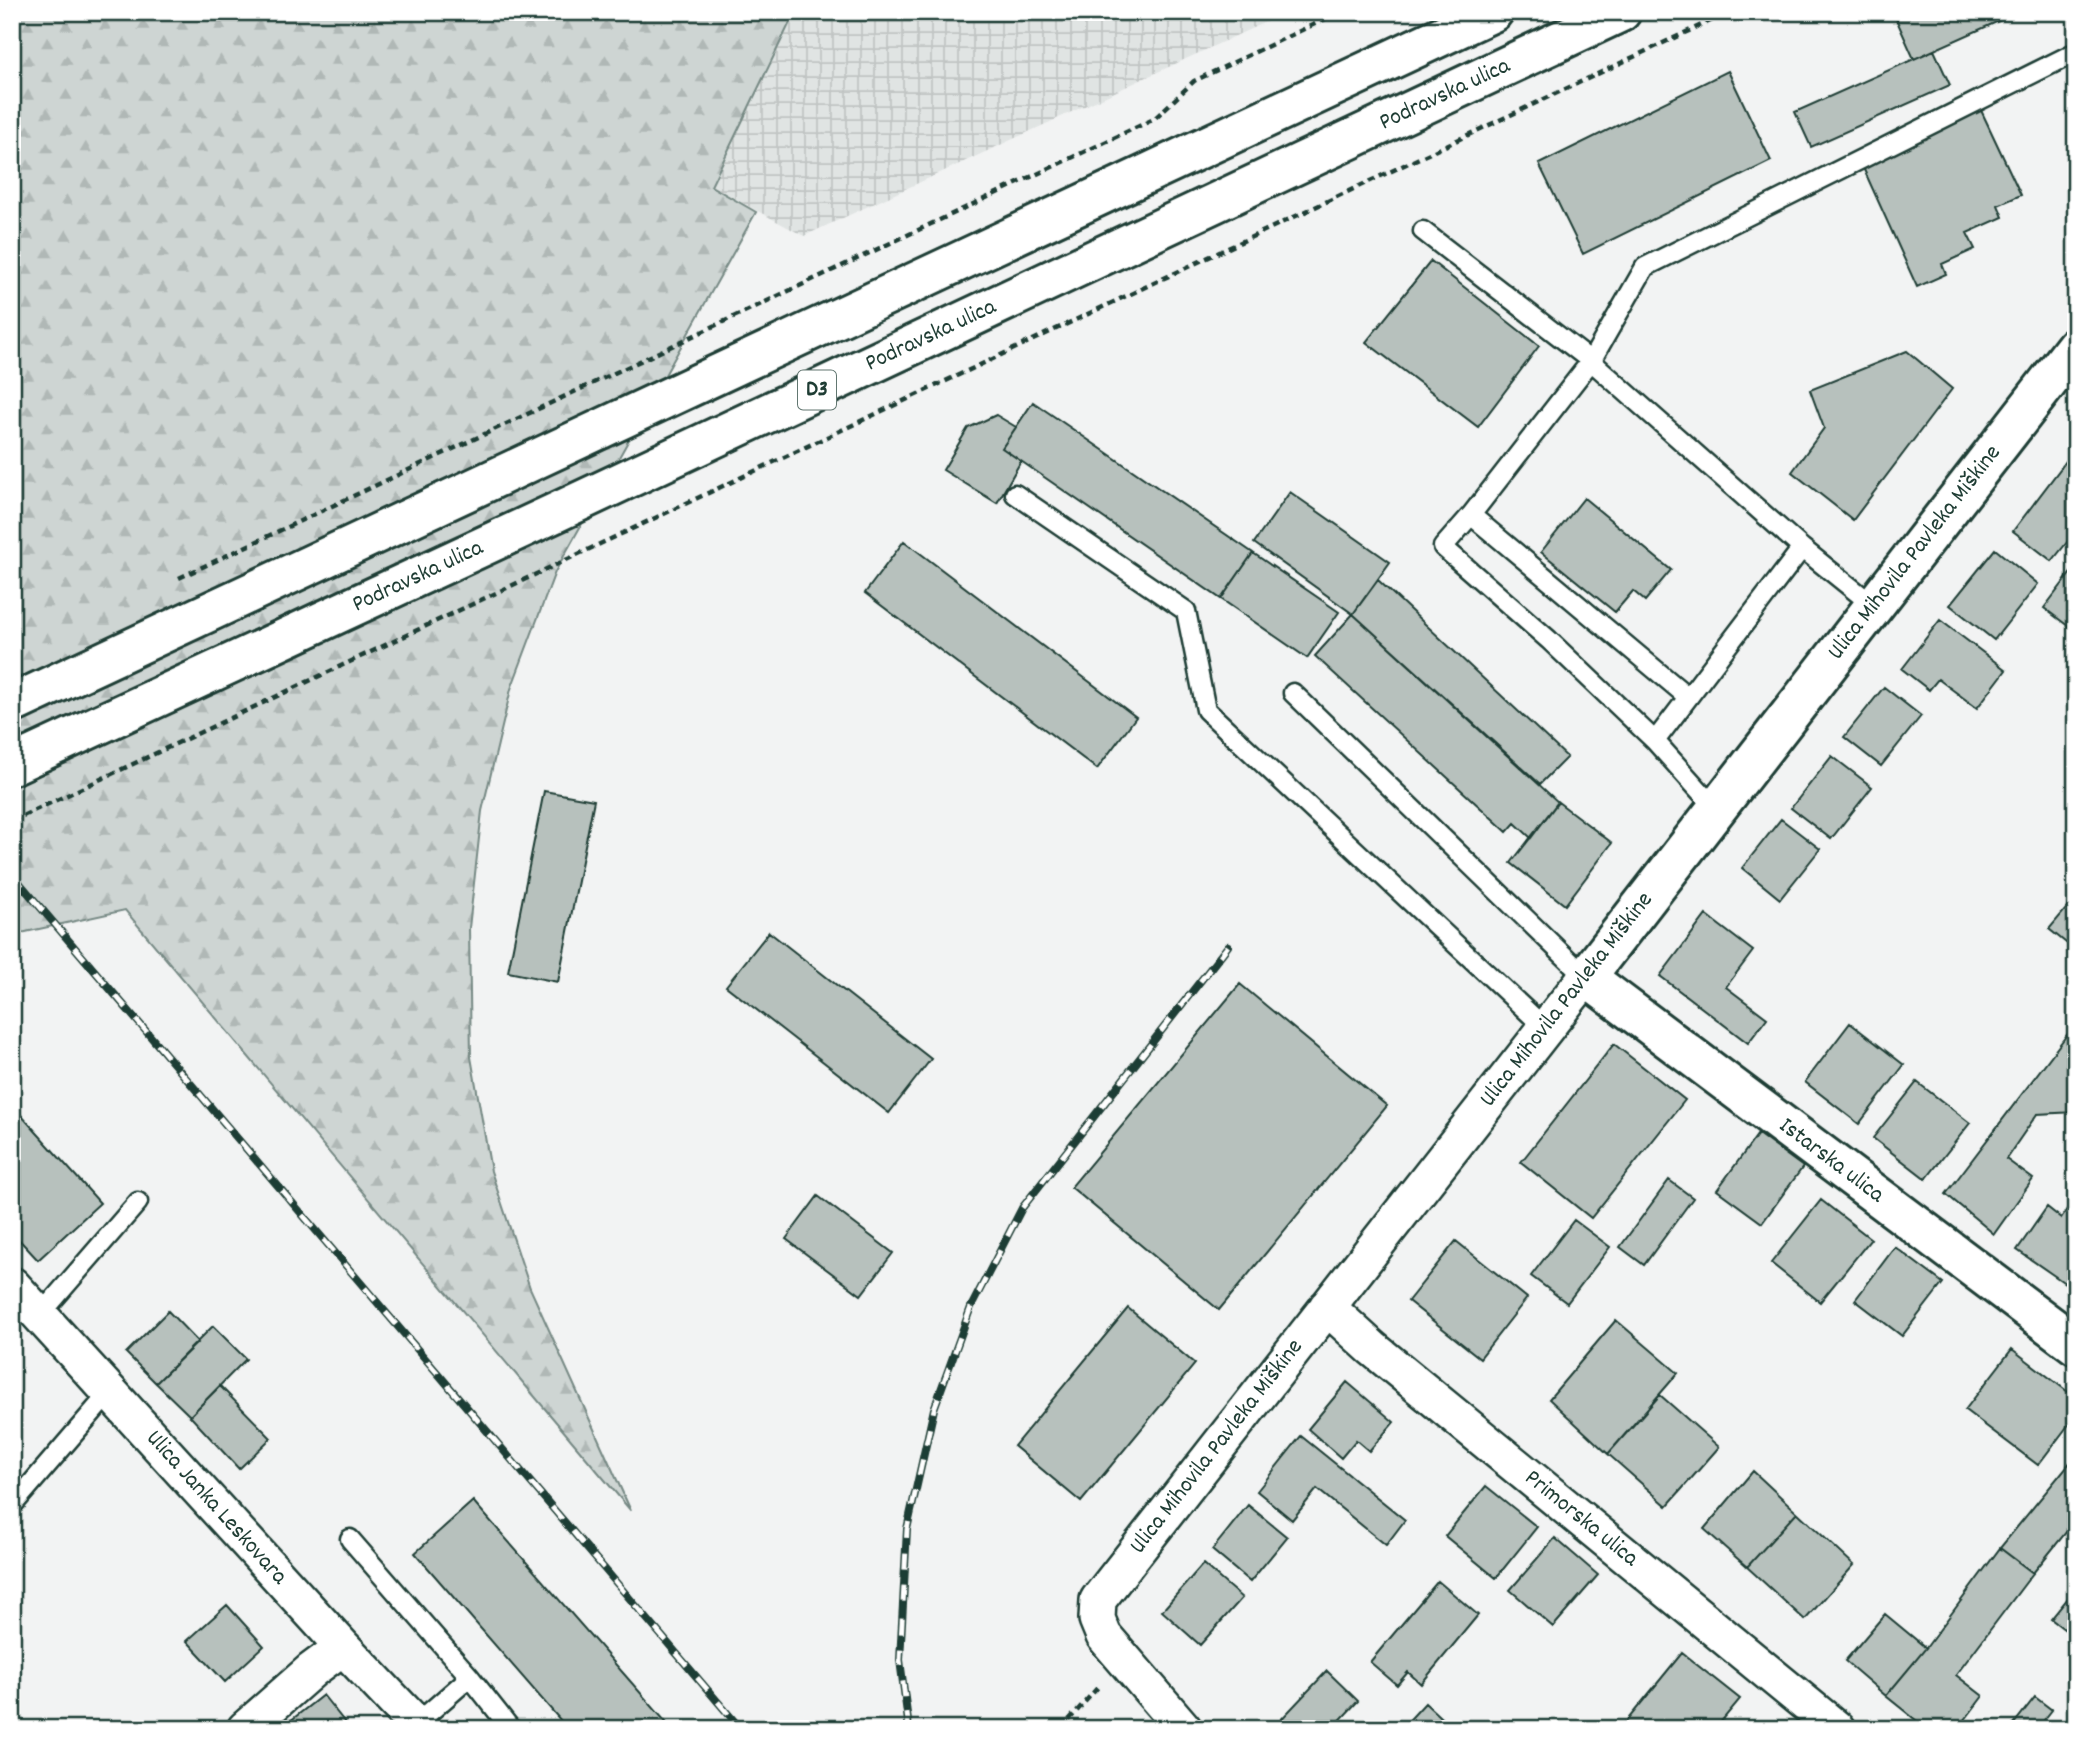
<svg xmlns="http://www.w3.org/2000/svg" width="2088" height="1741" viewBox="0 0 2088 1741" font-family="Dekko,sans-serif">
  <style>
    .industrial { fill: url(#industrial-grid) }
    .forest { fill: url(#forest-firs); stroke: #768984; stroke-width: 2 }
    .building { fill: #b7c1bd; stroke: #1f3d34; stroke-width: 2 }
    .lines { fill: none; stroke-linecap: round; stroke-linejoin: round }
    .lane-casing { stroke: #1f3d34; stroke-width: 23 }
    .street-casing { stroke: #1f3d34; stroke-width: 40 }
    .secondary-casing { stroke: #1f3d34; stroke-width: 44 }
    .primary-casing { stroke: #1f3d34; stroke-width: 44 }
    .path { stroke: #1f3d34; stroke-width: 4.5; stroke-dasharray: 7 5; stroke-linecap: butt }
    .lane { stroke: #fff; stroke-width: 18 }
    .street { stroke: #fff; stroke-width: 35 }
    .secondary { stroke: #fff; stroke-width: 38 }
    .primary { stroke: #fff; stroke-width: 38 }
    .rail-casing { stroke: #1f3d34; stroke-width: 8 }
    .rail { stroke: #fff; stroke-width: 5; stroke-dasharray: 16; stroke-linecap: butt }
    .labels { text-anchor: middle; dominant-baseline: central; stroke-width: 5; stroke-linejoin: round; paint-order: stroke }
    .shield { fill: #fff; stroke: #627771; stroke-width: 2 }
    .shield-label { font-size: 23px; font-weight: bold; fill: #1f3d34 }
    .street-label { font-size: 24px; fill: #1f3d34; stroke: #fff }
  </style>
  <defs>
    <pattern id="industrial-grid" width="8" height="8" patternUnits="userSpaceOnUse" patternTransform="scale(1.75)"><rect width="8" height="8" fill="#e0e4e3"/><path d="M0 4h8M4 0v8" fill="none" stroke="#c0c4c3"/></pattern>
    <pattern id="forest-firs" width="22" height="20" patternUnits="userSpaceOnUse" patternTransform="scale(1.75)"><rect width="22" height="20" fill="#ced5d3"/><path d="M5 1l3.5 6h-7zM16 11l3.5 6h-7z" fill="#b0b8b6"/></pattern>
  </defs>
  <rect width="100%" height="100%" fill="#f2f3f3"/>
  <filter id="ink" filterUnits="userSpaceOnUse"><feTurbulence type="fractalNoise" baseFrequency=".0143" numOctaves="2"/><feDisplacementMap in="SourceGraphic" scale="14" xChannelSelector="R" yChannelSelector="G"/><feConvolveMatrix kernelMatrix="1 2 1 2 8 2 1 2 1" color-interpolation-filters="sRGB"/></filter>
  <g filter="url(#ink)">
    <path class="industrial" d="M795,12h492l-483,224 -93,-50z"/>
    <path class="forest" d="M12,12h783l-84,174 45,26 -201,360 -44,117 -29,122 -13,117 2,129 20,114 39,117 101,223 -506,-601 -113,25z"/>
    <path class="building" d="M1893,12h126l-105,47z
      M1934,50l16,35 -139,62 -16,-35z
      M1728,71l43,90 -188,93 -44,-90z
      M1979,106l42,89 -23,10 5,12 -36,16 8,16 -33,15 4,10 -29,13 -57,-126z
      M1431,261l108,85 -61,81 -112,-85z
      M1907,351l45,38 -99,131 -61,-48 32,-44 -14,-38z
      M1033,402l220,151 -32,46 -219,-151z
      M996,415l20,12 -14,21 19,13 -24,42 -54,-33 25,-42z
      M2076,448v83l-24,30 -39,-30z
      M1290,492l100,70 -37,52 -99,-71z
      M1584,498l87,72 -26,31 -12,-10 -18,21 -74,-60z
      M904,541l232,176 -39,52 -232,-176z
      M1995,549l43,35 -44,56 -44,-35z
      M1253,553l86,59 -32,46 -86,-59z
      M2076,566v66l-32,-24z
      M1378,580l189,177 -27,27 -187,-170z
      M1353,614l205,188 -27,36 -16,-15 -8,9 -192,-176z
      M1940,620l66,50 -29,38 -39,-29 -9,11 -27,-21z
      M1884,687l37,29 -40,50 -37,-29z
      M1832,756l40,31 -41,52 -40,-31z
      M544,791l50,9 -36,182 -50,-10z
      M1558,802l54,41 -47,62 -54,-42z
      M1781,819l39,30 -40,50 -38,-31z
      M2076,897v54l-27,-22z
      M1706,915l47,36 -27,36 41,31 -19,25 -88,-67z
      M769,932l162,127 -42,54 -163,-127z
      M1240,984l147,122 -168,204 -148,-123z
      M1850,1023l54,42 -45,59 -54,-42z
      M2076,1023v89l-39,2 -31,45 27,20 -39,55 -48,-40z
      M1614,1044l71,56 -94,118 -70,-56z
      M1917,1082l53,41 -44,56 -53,-41z
      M12,1105l88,98 -62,57 -26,-28z
      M1758,1134l45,33 -41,56 -45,-33z
      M1669,1180l24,18 -49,67 -24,-18z
      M818,1196l75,57 -32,42 -75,-56z
      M1821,1200l50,39 -51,63 -49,-39z
      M2072,1202l4,2v79l-4,5 -55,-38 30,-43 14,11z
      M1574,1220l36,27 -43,56 -36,-27z
      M1456,1241l71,57 -47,60 -72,-57z
      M1895,1247l48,36 -41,53 -47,-36z
      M1128,1308l67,56 -114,138 -67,-56z
      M168,1311l30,31 -42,41 -30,-30z
      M1616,1320l62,53 -70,81 -59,-55z
      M213,1326l33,33 -56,57 -34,-33z
      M2012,1349l64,49v17l-38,50 -73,-55z
      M1347,1382l47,40 -25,29 -13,-11 -15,18 -33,-29z
      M220,1386l51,52 -32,31 -49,-53z
      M1660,1395l59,52 -52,59 -59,-52z
      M1301,1436l104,84 -19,25 -69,-56 -25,31 -35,-29z
      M2076,1455v65l-43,53 -33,-25z
      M1753,1471l44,41 -50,55 -43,-38z
      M1486,1486l51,41 -41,51 -51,-42z
      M473,1501l199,228h-104l-153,-176z
      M1248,1505l39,32 -37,45 -38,-32z
      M1797,1512l57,53 -49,55 -58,-53z
      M1555,1538l43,37 -45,52 -43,-37z
      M2000,1548l33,25 -77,102 27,21 -25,33h-31l-41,-33 40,-48z
      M1203,1564l39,34 -42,47 -38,-34z
      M1438,1581l40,34 -57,69 -13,-12 -11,13 -27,-23z
      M2076,1588v34l-8,10 -17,-13z
      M227,1605l37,41 -39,36 -38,-41z
      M1885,1614l41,34 -40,48 -41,-35z
      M1682,1653l58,46 -25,30h-95z
      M1327,1671l31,30 -26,28h-60z
      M323,1695l27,34h-70z
      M2035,1697l17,13 -15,19h-27z
      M1425,1703l28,26h-52z"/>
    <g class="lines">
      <defs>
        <path id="lane" d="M1423,231l168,130 54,-94 431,-215
          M1015,494l171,117 20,99 339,318
          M1471,515l217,182
          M1293,693l293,284
          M1655,741l147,-193 72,58
          M1716,809l-61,-68 -106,-101 -106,-93 28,-32 120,-154 211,187
          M40,1315l98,-113
          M12,1506l98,-114
          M350,1539l120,138 -54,47
          M470,1677l41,52"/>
        <path id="street" d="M12,1285l331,362 78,82
          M1327,1307l45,41 465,381
          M245,1729l67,-59 31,-23
          M1184,1729l-80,-93 -7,-17 1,-19 488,-623"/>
        <path id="secondary" d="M2076,346l-490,631 490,368"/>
        <path id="primary" d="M12,704l1481,-692
          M12,765l545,-253 1064,-500"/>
      </defs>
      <use href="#lane" class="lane-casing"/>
      <use href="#street" class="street-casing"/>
      <use href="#secondary" class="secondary-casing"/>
      <use href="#primary" class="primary-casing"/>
      <path class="path" d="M179,578l975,-459 40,-38 146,-69
        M12,821l1717,-809
        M1061,1729l38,-43"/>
      <use href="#lane" class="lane"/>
      <use href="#street" class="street"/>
      <use href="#secondary" class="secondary"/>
      <use href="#primary" class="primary"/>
      <defs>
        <path id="rail" d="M12,874l729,855
          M909,1729l-9,-69 7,-131 27,-120 37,-102 51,-99 206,-262"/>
      </defs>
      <use href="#rail" class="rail-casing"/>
      <use href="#rail" class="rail"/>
    </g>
  </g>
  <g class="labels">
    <rect class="shield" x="798" y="370.5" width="38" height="39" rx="5"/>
    <g class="shield-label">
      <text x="817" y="390">D3</text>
    </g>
    <g class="street-label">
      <text transform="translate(1445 95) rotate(-25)">Podravska ulica</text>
      <text transform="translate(931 336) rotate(-25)">Podravska ulica</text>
      <text transform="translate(1915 553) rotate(-52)">Ulica Mihovila Pavleka Miškine</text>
      <text transform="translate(418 577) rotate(-25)">Podravska ulica</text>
      <text transform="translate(1567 1000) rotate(-52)">Ulica Mihovila Pavleka Miškine</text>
      <text transform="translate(1831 1161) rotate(37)">Istarska ulica</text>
      <text transform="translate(1217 1447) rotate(-52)">Ulica Mihovila Pavleka Miškine</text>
      <text transform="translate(216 1508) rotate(48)">Ulica Janka Leskovara</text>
      <text transform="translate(1581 1519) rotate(39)">Primorska ulica</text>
    </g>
  </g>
  <rect width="2088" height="1741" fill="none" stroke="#fff" stroke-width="42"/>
  <rect x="21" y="21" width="2046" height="1699" fill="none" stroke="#1f3d34" stroke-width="2.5" filter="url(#ink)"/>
</svg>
